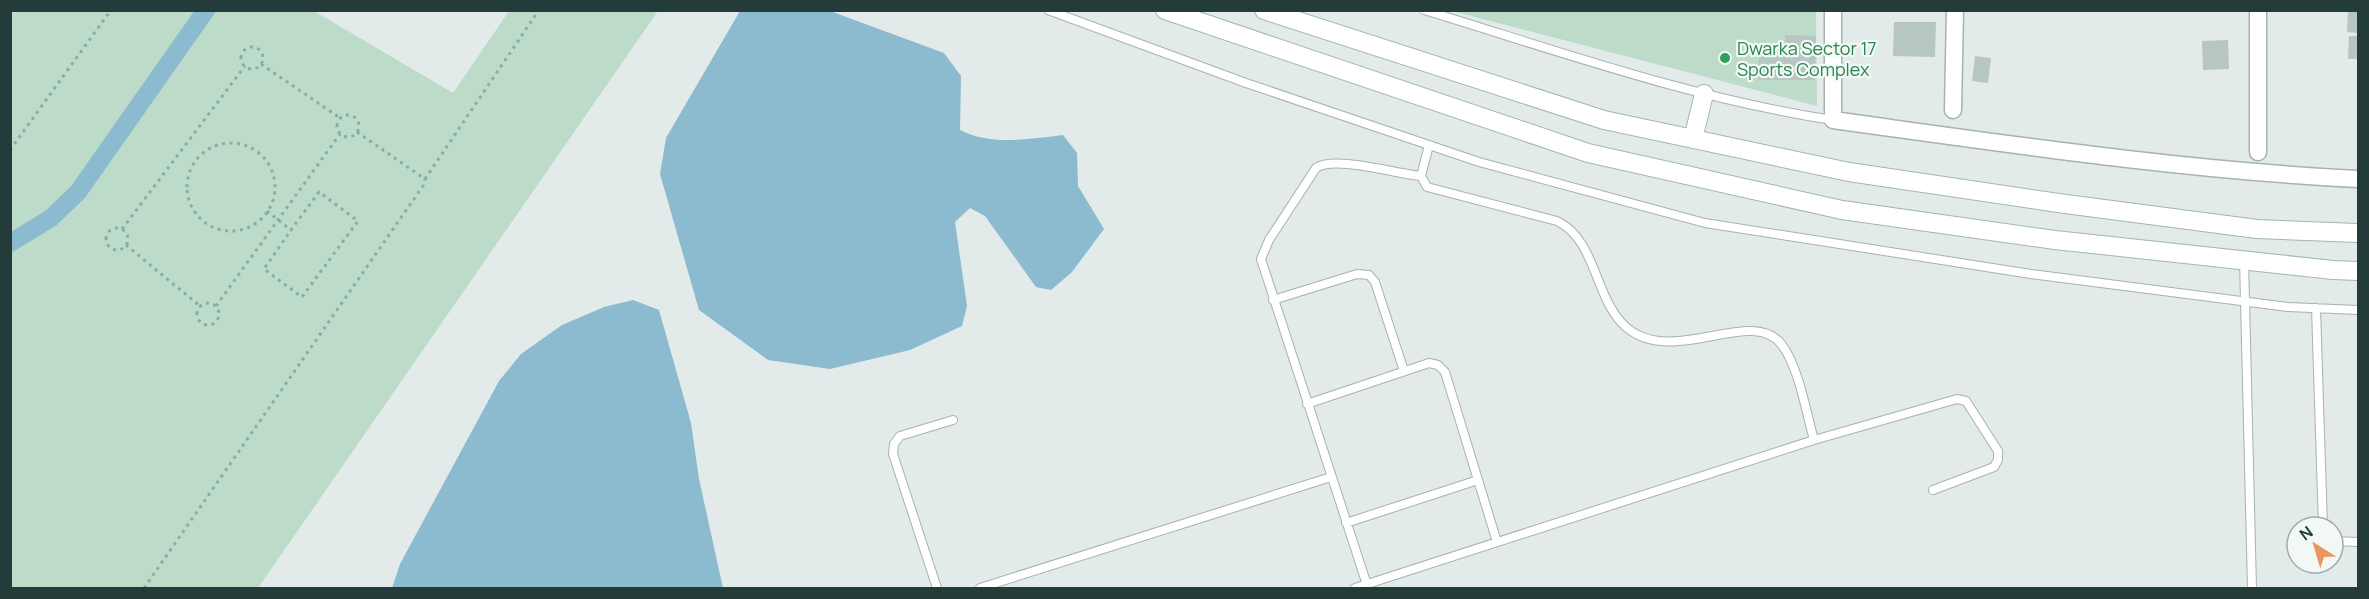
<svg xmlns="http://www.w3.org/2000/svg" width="2369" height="599" viewBox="0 0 2369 599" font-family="Manrope,sans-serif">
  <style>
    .green { fill: #bcdcc9 }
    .water { fill: #8cbace }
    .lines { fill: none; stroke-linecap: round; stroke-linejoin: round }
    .canal { stroke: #8cbace; stroke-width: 18 }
    .building { fill: #b7c6c2 }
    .lane-casing { stroke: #a5b3b1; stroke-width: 10 }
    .street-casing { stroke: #a5b3b1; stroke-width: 19 }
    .secondary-casing { stroke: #a1b7b2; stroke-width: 20 }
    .path { stroke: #84aea7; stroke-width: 3; stroke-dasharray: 3 4.5; stroke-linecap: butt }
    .lane { stroke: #fff; stroke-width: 8 }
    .street { stroke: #fff; stroke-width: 16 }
    .secondary { stroke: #fff; stroke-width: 18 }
    .leisure-dot { fill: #2e9e5b; stroke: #f2f8f6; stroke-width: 2 }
    .labels { text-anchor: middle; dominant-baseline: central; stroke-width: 4.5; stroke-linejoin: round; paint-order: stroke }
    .leisure-label { font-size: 18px; fill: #27864d; stroke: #f2f8f6; text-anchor: start }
  </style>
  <rect width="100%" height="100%" fill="#e2ebe9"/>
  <path class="green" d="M10,11h304l139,82 56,-82h149l-400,577h-247z
    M1452,11h364l1,95z"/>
  <path class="water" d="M740,11h90l114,42 17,23 -1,54c30,16 70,9 103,5l14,18 1,33 26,43 -32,43 -21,18 -15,-3 -51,-71 -15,-8 -15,14 12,84 -5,20 -52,24 -80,19 -62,-9 -69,-50 -39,-136 6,-36z
    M633,300l26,10 32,113 8,56 24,109h-331l8,-24 99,-183 22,-27 41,-29 42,-18z"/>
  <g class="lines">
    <path class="canal" d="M10,243l41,-25 27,-26 128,-182"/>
  </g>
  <path class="building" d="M2348,10h10v23l-11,-1z
    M1894,22h42l-1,35 -42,-1z
    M1785,35l31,1 -1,44h-57l1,-33h26z
    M2349,36h9v23h-10z
    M2228,40l1,29 -26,1 -1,-29z
    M1975,56l16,2 -3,25 -16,-2z"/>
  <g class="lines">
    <defs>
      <path id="lane" d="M1048,10l198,73 233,79 226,61 326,51 257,33 70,3
        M1424,10c135,41 269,89 409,110
        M1429,145l-8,31 6,11 130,34c40,19 37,78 69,106 47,41 126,-22 156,18 17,23 24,67 32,95
        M2244,260l8,328
        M1273,300l84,-26 12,1 6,7 29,89
        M2316,308l7,219
        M1307,404l122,-41 9,2 7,7 52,170
        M1346,523l132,-43
        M2333,541l25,1
        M1367,585l-106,-326 8,-19 47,-72c17,-13 81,6 105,8
        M937,588l-44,-134 1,-10 6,-8 53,-16
        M980,588l351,-111
        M1355,588l459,-148 143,-41 9,2 32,50v9l-4,7 -61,23"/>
      <path id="street" d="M1833,10v110c175,24 348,50 525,59
        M1953,110l2,-100
        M2258,152v-142"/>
      <path id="secondary" d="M1165,10l423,143 254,57 213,30 278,30 25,1
        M1264,10l340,110 245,52 209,31 199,26 101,4
        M1693,139l11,-45"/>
    </defs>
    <use href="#lane" class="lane-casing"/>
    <use href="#street" class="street-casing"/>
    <use href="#secondary" class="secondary-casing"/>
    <path class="path" d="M241 58a11 11 0 1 1 22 0a11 11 0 1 1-22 0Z
      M261,64l79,54
      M337 126a11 11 0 1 1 22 0a11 11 0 1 1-22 0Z
      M357,132l68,47 114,-169
      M187 187a44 44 0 1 1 88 0a44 44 0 1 1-88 0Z
      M10,150l101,-140
      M267,211l24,19 28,-38 39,29 -56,76 -38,-28 27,-39
      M106 239a11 11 0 1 1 22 0a11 11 0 1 1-22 0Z
      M122,229l123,-163
      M126,245l74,61
      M197 314a11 11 0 1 1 22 0a11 11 0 1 1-22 0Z
      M216,306l124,-172
      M144,588l279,-402 2,-7"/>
    <use href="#lane" class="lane"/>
    <use href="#street" class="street"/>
    <use href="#secondary" class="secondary"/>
  </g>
  <circle class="leisure-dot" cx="1725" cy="58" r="6"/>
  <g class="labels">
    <g class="leisure-label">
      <text x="1737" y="48">Dwarka Sector 17<tspan x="1737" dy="21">Sports Complex</tspan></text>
    </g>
  </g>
  <rect width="2369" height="599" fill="none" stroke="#233c39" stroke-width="24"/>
  <g transform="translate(2315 545) rotate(323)"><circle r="28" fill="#f2f8f6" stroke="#9fadaa" stroke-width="1.5"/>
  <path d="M0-4.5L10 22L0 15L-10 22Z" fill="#ec965f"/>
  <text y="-9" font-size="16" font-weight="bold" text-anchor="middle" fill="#233c39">N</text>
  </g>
</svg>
